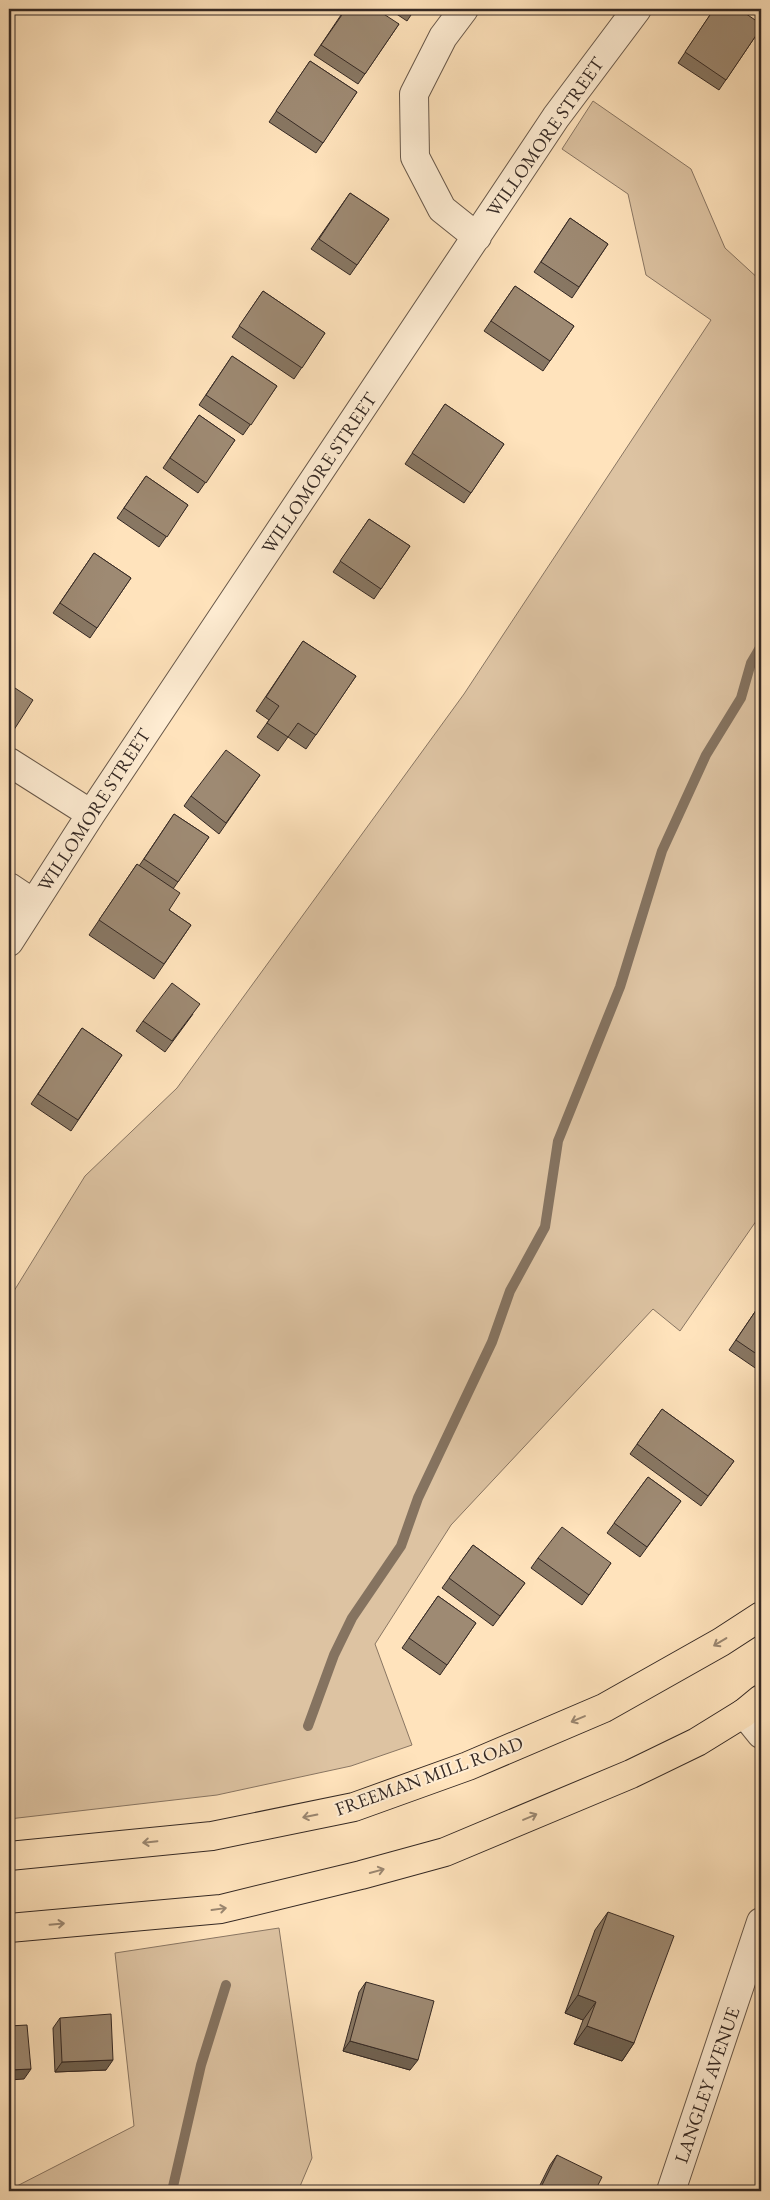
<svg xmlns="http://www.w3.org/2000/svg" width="770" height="2200" viewBox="0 0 770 2200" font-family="'EB Garamond',serif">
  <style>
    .green { fill: #ddc3a2; stroke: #897663 }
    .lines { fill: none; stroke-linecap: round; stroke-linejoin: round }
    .stream { stroke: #857360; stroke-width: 10 }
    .minor-casing { stroke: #68584a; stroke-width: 30 }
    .major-casing { stroke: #352924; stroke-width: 30 }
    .minor { stroke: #ffedd3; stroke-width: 28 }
    .major { stroke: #ffe3bc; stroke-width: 28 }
    .wall { fill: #887763; stroke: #352924 }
    .shaded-wall { fill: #6f6150; stroke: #352924 }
    .building { fill: #9e8a73; stroke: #352924 }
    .oneway { stroke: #9a8670 }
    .labels { text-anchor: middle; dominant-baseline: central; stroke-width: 4; stroke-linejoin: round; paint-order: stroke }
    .street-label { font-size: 19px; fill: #352924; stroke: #ffedd3 }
  </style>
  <rect width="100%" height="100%" fill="#ffe3bc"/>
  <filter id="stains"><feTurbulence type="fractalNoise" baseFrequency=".004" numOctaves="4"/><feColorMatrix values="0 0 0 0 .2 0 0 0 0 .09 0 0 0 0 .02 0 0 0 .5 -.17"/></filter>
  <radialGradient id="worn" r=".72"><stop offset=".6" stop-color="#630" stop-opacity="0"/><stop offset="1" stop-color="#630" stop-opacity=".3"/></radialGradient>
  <path class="green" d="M593,101l98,68 34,79 36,33v933l-81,117 -27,-22 -202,216 -76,119 37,101 -61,21 -134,29 -208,24v-520l76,-123 92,-88 287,-394 247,-374 -65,-45 -18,-81 -66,-45z
    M279,1928l33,230 -14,33h-282l-1,-4 119,-61 -19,-173z"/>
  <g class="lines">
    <path class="stream" d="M308,1726l26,-71 18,-37 49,-72 17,-48 74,-156 18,-51 35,-64 13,-86 62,-154 42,-136 44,-96 35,-57 10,-35 10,-17
      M172,2191l29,-126 25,-80"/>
    <defs>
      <path id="minor" d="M464,9l-21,28 -29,57 1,63 27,52 35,28
        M9,762l82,52
        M9,887l24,16
        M9,942l82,-128 465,-697 81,-108
        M744,1713l17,21
        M671,2191l90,-269"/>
      <path id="major" d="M9,1856l203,-20 142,-29 114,-41 136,-58 117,-66 40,-26
        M9,1928l212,-19 140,-34 84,-23 186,-78 66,-32 47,-29 17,-14"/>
    </defs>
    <use href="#minor" class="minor-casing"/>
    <use href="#major" class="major-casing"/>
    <use href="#minor" class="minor"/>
    <use href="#major" class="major"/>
  </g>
  <path class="wall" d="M345,9l54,15 -41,60 -44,-29z
    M389,9h26l-8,12z
    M714,9l47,19 -42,62 -41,-27z
    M310,61l47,31 -41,61 -47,-31z
    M350,193l39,26 -39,56 -39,-26z
    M570,218l38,26 -36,54 -38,-26z
    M515,286l59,40 -31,45 -59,-40z
    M263,291l62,42 -31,46 -62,-42z
    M232,356l45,30 -34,49 -44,-30z
    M445,404l59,40 -40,59 -59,-39z
    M199,415l36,25 -37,53 -35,-25z
    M146,476l42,29 -29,42 -42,-29z
    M369,519l41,27 -36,53 -41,-27z
    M94,553l37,25 -41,60 -37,-25z
    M303,641l53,35 -50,73 -18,-12 -10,14 -21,-14 12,-17 -13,-9z
    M260,775l-41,59 -35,-28 7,-10z
    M174,814l35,23 -36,52 -4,21 22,15 -37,54 -65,-44 48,-71 2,2z
    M193,1014l-28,38 -29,-21 7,-10z
    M82,1028l40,27 -51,76 -40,-27z
    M761,1303v69l-32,-22z
    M662,1409l72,52 -33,45 -71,-52z
    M648,1477l33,24 -41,56 -33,-24z
    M473,1545l52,38 -32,43 -51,-38z
    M538,1558l73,5 -29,42 -51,-37z
    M438,1596l38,27 -36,52 -38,-27z
    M608,1912l26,131 -12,18 -48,-17 9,-24 -18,-7 30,-83z
    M366,1982l44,88 -67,-19 16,-59z
    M60,2018l46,52 -51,2 -2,-44z
    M557,2155l38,36h-58l13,-26z"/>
  <path class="shaded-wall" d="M578,1995l18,7 -13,18 -18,-7z
    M587,2026l47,17 -12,18 -48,-17z
    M350,2041l68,19 -8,10 -67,-19z
    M113,2060l-7,10 -51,2 7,-10z
    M31,2069l-7,10 -15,1v-10z"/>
  <path class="building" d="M346,9h30l23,15 -34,50 -44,-29z
    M714,9h25l22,15v4l-35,52 -41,-28z
    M310,61l47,31 -34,51 -47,-32z
    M350,193l39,26 -32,46 -38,-26z
    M570,218l38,26 -29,43 -38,-25z
    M515,286l59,40 -24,35 -59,-40z
    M263,291l62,42 -23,35 -63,-42z
    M232,356l45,30 -26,39 -45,-30z
    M445,404l59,40 -33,49 -59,-40z
    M199,415l36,25 -29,43 -36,-25z
    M146,476l42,29 -21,32 -43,-29z
    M369,519l41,27 -29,43 -41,-28z
    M94,553l37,25 -34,50 -37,-25z
    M303,641l53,35 -40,59 -18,-12 -10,14 -21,-14 12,-17 -13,-9z
    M9,684l24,16 -23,36h-1z
    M226,750l34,25 -34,48 -35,-27z
    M174,814l35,23 -31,45 -34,-23z
    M137,864l43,29 -11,17 22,15 -27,39 -65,-44z
    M172,983l28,21 -28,37 -29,-20z
    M82,1028l40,27 -44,65 -40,-26z
    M761,1303v54l-25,-17z
    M662,1409l72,52 -26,35 -71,-52z
    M648,1477l33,24 -34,46 -33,-24z
    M562,1527l49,36 -22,32 -51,-37z
    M473,1545l52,38 -25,33 -51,-38z
    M438,1596l38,27 -29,42 -38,-27z
    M608,1912l66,24 -40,107 -47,-17 9,-24 -18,-7z
    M366,1982l68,19 -16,59 -68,-19z
    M111,2014l2,46 -51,2 -2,-44z
    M27,2025l4,44 -22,1v-44z
    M557,2155l45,22 -7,14h-56z"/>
  <defs><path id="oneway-shaft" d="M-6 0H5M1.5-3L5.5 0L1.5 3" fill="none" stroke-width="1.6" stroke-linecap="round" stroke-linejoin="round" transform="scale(1.25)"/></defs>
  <g class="oneway">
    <use href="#oneway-shaft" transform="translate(720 1642) rotate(149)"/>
    <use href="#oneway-shaft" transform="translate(578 1719) rotate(157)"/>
    <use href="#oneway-shaft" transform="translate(310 1816) rotate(169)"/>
    <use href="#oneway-shaft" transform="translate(530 1817) rotate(-23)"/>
    <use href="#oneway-shaft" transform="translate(150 1842) rotate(174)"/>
    <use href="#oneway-shaft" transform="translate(377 1871) rotate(-15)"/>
    <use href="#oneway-shaft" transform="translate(219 1909) rotate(-8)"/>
    <use href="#oneway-shaft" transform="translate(57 1924) rotate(-5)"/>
  </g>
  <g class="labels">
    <g class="street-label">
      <text transform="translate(545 137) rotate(-55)">WILLOMORE STREET</text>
      <text transform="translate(319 473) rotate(-56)">WILLOMORE STREET</text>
      <text transform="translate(94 810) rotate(-57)">WILLOMORE STREET</text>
      <text transform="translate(429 1776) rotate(-20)">FREEMAN MILL ROAD</text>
      <text transform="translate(707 2085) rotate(-71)">LANGLEY AVENUE</text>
    </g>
  </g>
  <rect width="770" height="2200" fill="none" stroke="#ffe3bc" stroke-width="30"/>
  <rect x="10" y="10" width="750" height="2180" fill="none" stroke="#352924" stroke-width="2.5"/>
  <rect x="15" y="15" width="740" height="2170" fill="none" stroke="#352924"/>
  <rect width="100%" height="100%" filter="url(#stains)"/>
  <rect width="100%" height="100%" fill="url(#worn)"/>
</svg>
